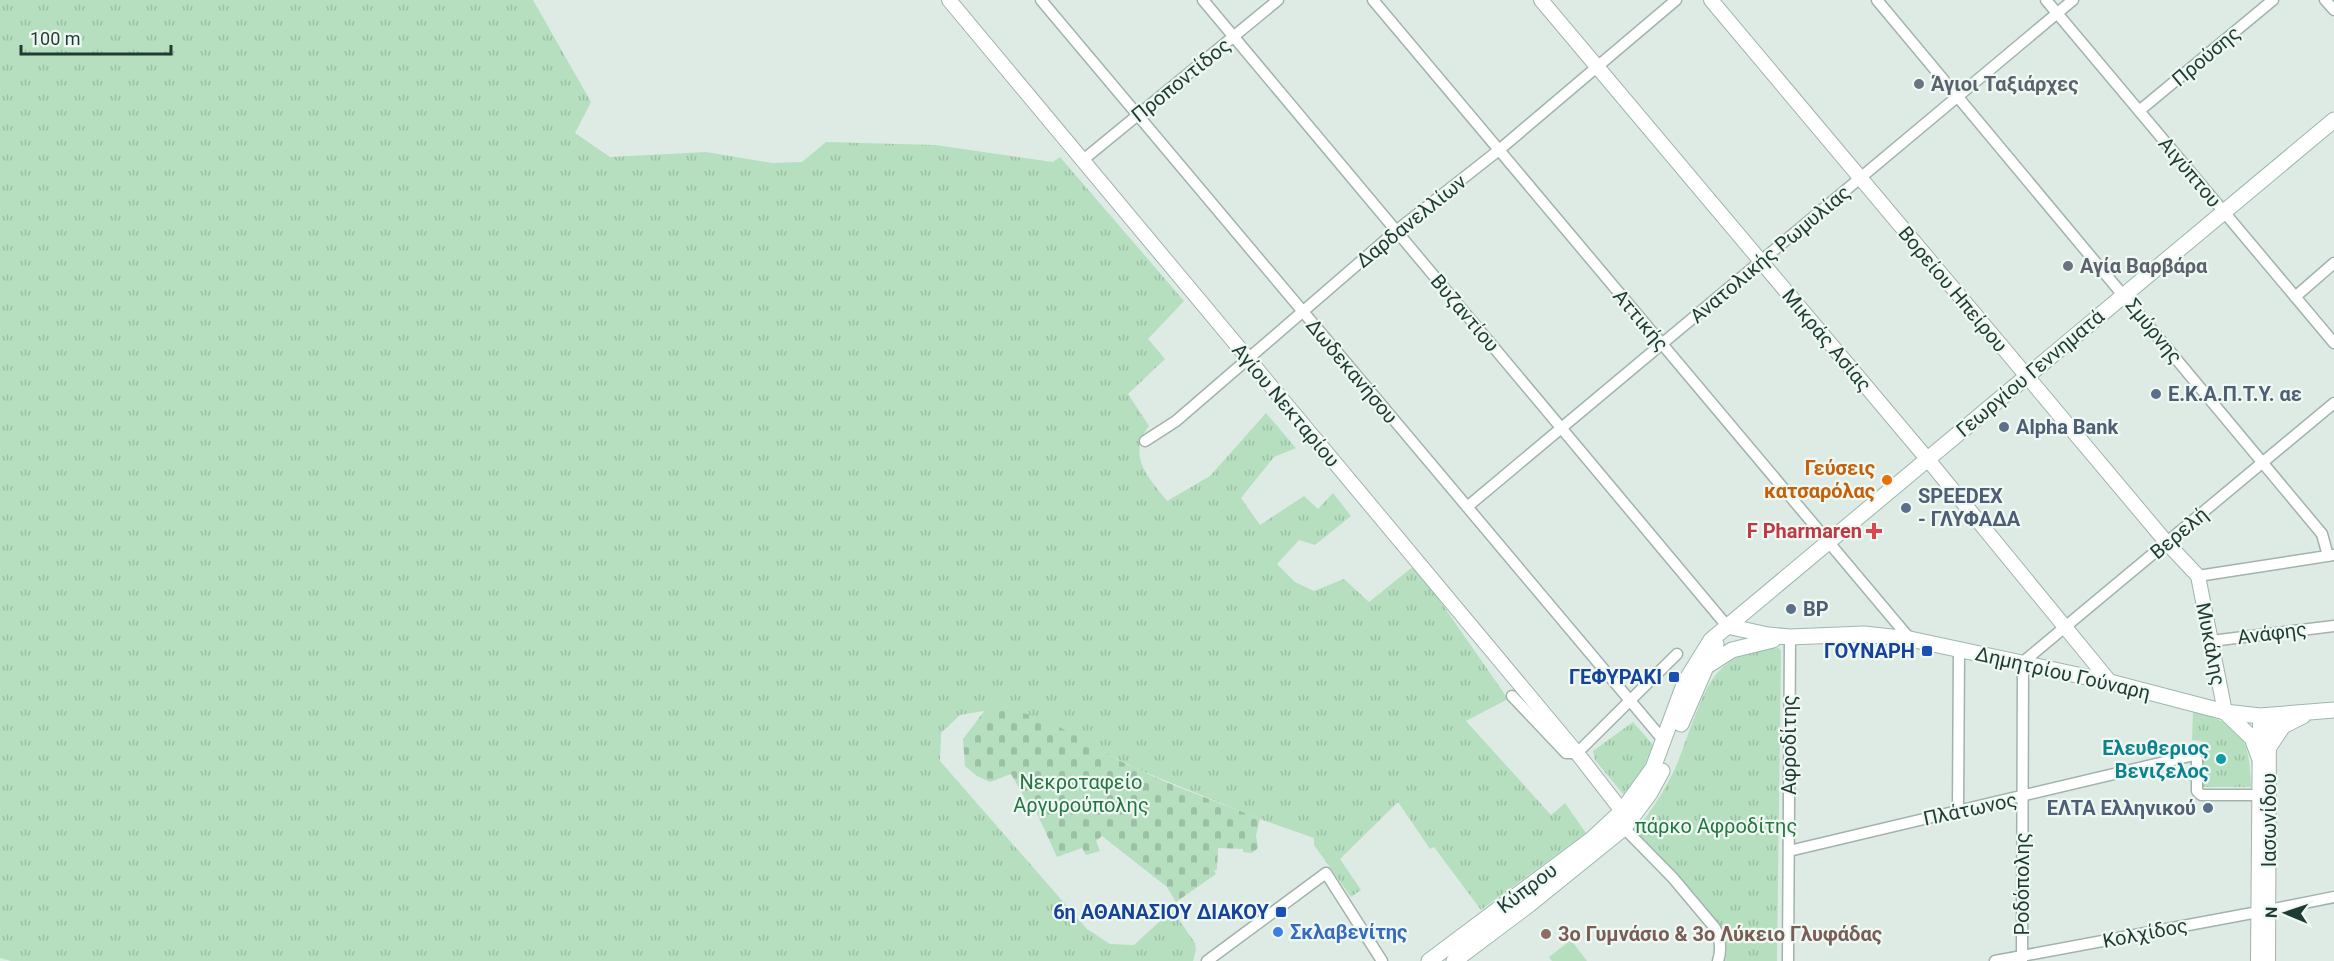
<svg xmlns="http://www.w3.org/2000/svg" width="2334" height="961" viewBox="0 0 2334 961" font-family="Roboto,sans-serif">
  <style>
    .grass { fill: url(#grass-tufts) }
    .cemetery { fill: url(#cemetery-stones) }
    .garden { fill: #b5dfbf }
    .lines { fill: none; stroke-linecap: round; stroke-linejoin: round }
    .minor-casing { stroke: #a1b3ac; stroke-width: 13 }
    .tertiary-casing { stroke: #a1b3ac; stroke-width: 16 }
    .secondary-casing { stroke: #9cb8ad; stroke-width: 17 }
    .minor { stroke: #fff; stroke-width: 10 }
    .tertiary { stroke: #fff; stroke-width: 14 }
    .secondary { stroke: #fff; stroke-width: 15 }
    .worship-dot { fill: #6b7280; stroke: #eff8f3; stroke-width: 2 }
    .service-dot { fill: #5c6f8a; stroke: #eff8f3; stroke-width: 2 }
    .food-dot { fill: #e8710a; stroke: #eff8f3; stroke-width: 2 }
    .health-dot { fill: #e0444e; stroke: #eff8f3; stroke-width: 2 }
    .transit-dot { fill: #1a4fb4; stroke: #eff8f3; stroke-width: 2 }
    .culture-dot { fill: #0f9aa8; stroke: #eff8f3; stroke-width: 2 }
    .shop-dot { fill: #3f7fe0; stroke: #eff8f3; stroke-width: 2 }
    .education-dot { fill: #8d6e63; stroke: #eff8f3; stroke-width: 2 }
    .labels { text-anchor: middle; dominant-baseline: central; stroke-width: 4.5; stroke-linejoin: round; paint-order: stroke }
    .street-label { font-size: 20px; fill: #1e3c33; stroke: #eff8f3 }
    .worship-label { font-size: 20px; font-weight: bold; fill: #5b616d; stroke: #eff8f3; text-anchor: start }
    .service-label { font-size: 20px; font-weight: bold; fill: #4e5e75; stroke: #eff8f3; text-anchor: start }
    .food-label { font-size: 20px; font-weight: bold; fill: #c56008; stroke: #eff8f3; text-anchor: end }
    .health-label { font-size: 20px; font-weight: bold; fill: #be3a42; stroke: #eff8f3; text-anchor: end }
    .transit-label { font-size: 20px; font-weight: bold; fill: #164399; stroke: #eff8f3; text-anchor: end }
    .culture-label { font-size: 20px; font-weight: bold; fill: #0d838f; stroke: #eff8f3; text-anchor: end }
    .park-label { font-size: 20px; fill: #257642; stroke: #eff8f3 }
    .shop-label { font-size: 20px; font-weight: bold; fill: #366cbe; stroke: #eff8f3; text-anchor: start }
    .education-label { font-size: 20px; font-weight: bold; fill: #785e54; stroke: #eff8f3; text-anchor: start }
  </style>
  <defs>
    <pattern id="grass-tufts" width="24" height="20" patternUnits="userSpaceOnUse" patternTransform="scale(1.5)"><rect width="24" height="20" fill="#b5dfbf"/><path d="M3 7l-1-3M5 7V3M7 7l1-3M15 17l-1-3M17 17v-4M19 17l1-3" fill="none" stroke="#9bc0a5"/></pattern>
    <pattern id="cemetery-stones" width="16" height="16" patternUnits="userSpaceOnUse" patternTransform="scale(1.5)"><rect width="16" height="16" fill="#b5dfbf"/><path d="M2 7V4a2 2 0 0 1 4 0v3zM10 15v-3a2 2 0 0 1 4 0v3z" fill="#9bc0a5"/></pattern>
  </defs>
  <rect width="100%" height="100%" fill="#deebe5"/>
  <path class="grass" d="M0,0h533l58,102 -16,31 35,24 96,-5 66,11 30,-1 24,-20 109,3 118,17 7,-5 124,144 -36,38 17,20 -37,35 21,32c-23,30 0,52 18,75l43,-25 56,-63 30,35 -22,9 -33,41 19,27 44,-29 14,13 15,-16 18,23 -36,29 -16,-5 -22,24 18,18 19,9 30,-12 25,23 46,-37 93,134 -42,22 85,94 14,-12 21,30 -105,77 -47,-63 -4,2 -32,-47 -58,57 21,31 -10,7 -37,-52v-7l-54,-19 -123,-50 -97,-50 -17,-5 -27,-5 -36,6 -19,18 -1,28 147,168 23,15 24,1 38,-35 23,33 1,7 -3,11h-1182l-11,-3z
    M1779,648l2,3 -4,310h-52c2,-7 2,-16 0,-23 -8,-28 -68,-83 -90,-107 17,-21 31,-42 42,-67 10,-24 25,-76 42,-93 16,-17 38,-21 60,-23z
    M2193,711c50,15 56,24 58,76h-49v-46l-10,-1z
    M1633,722l20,23 -11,26 -18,24 -29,-35 -2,-9z"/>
  <path class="cemetery" d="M986,709c55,-4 104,39 151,60 40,19 82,33 123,50l-4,16 2,13 -6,5 -9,-1v-3l-25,-1 -1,21 -3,2 2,3 -40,28 -9,-15 -65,-51 -6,5 4,10 -14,4 -4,-7 -25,9 -21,-46 -11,4 -3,-6 6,-5 -17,-30 -21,8 -13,-6 -12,-10 -2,-27z"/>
  <path class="garden" d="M1571,940l16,21h-35l-3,-4z"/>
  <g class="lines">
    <defs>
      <path id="minor" d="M1041,0l623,741
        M1203,0l524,626
        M1373,0l537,639
        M1877,0l445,534 6,22
        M2046,0l288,343
        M2325,0l9,10
        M2139,111l134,-111
        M1083,160l195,-160
        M2295,297l39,-34
        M1145,441l31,-20 220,-190 103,-81 177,-150
        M1467,507l606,-507
        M2198,576l136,-21
        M2211,641l123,-15
        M1512,696l54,57h11l100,-99
        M1958,811l1,-162
        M1624,828l49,50 42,50c5,10 7,21 3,33
        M1789,851l405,-96 3,5v31l4,4h58
        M2269,910l65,-13
        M1207,961l119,-88 56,88
        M1788,961l2,-324
        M1995,961l263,-49
        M2022,961l1,-299 311,-259"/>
      <path id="tertiary" d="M949,0l628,753 45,58 1,9
        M1541,0l393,467 176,215
        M1711,0l456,543 31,33 27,136
        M2258,961l2,-245
        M2268,961l1,-246"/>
      <path id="secondary" d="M1727,626l41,9 22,2 74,-3 46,5 200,43 115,30 35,4 74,-6
        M1707,666l25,-16 41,-10
        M2225,712l27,26 7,19
        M1681,724l35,-80
        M2269,747l14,-21 20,-10
        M1429,961l163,-122 30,-28 31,-43 32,-86 26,-42 623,-520
        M1454,961l76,-57 94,-76 26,-35 12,-22"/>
    </defs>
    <use href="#minor" class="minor-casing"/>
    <use href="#tertiary" class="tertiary-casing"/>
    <use href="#secondary" class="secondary-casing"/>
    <use href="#minor" class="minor"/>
    <use href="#tertiary" class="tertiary"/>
    <use href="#secondary" class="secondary"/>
  </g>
  <g class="worship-dot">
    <circle cx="1919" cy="84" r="6"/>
    <circle cx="2068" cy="266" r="6"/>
  </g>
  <g class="service-dot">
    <circle cx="2156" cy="394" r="6"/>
    <circle cx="2004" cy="427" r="6"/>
    <circle cx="1906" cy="508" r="6"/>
    <circle cx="1791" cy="609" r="6"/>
    <circle cx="2208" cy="808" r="6"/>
  </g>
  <circle class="food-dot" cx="1887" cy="480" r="6"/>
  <path class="health-dot" d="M1871 522h6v6h6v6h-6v6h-6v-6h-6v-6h6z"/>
  <g class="transit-dot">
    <rect x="1921" y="645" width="12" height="12" rx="3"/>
    <rect x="1668" y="671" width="12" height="12" rx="3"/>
    <rect x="1275" y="906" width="12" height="12" rx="3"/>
  </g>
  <circle class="culture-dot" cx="2221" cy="759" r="6"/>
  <circle class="shop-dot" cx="1278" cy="932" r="6"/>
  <circle class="education-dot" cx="1546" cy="934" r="6"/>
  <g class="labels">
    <g class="street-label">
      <text transform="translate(2206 56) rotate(-40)">Προύσης</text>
      <text transform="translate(1181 80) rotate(-39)">Προποντίδος</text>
      <text transform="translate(2190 172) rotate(50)">Αιγύπτου</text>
      <text transform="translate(1411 221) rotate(-39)">Δαρδανελλίων</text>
      <text transform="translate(1770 254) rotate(-40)">Ανατολικής Ρωμυλίας</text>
      <text transform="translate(1953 289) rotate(50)">Βορείου Ηπείρου</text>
      <text transform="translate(1465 313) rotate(50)">Βυζαντίου</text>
      <text transform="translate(1641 320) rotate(50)">Αττικής</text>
      <text transform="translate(2154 331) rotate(51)">Σμύρνης</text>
      <text transform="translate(1827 340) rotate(50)">Μικράς Ασίας</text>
      <text transform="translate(1352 371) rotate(50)">Δωδεκανήσου</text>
      <text transform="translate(2030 373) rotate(-40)">Γεωργίου Γεννηματά</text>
      <text transform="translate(1286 405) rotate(50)">Αγίου Νεκταρίου</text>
      <text transform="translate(2179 533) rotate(-40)">Βερελή</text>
      <text transform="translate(2272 633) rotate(-7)">Ανάφης</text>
      <text transform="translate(2211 644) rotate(79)">Μυκάλης</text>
      <text transform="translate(2063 673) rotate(13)">Δημητρίου Γούναρη</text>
      <text transform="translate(1789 745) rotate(-90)">Αφροδίτης</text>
      <text transform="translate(1970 809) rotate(-12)">Πλάτωνος</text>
      <text transform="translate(2269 820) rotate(-90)">Ιασωνίδου</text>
      <text transform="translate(2022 884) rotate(-90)">Ροδόπολης</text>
      <text transform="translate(1527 888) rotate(-37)">Κύπρου</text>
      <text transform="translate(2145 933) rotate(-11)">Κολχίδος</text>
    </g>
    <g class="worship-label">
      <text x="1931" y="84">Άγιοι Ταξιάρχες</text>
      <text x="2080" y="266">Αγία Βαρβάρα</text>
    </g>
    <g class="service-label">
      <text x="2168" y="394">Ε.Κ.Α.Π.Τ.Υ. αε</text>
      <text x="2016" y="427">Alpha Bank</text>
      <text x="1918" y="496">SPEEDEX<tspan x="1918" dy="23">- ΓΛΥΦΑΔΑ</tspan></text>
      <text x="1803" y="609">BP</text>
      <text x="2196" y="808" text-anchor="end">ΕΛΤΑ Ελληνικού</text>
    </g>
    <g class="food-label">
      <text x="1875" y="468">Γεύσεις<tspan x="1875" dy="23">κατσαρόλας</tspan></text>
    </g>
    <g class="health-label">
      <text x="1862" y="531">F Pharmaren</text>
    </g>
    <g class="transit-label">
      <text x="1915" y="651">ΓΟΥΝΑΡΗ</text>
      <text x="1662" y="677">ΓΕΦΥΡΑΚΙ</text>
      <text x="1269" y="912">6η ΑΘΑΝΑΣΙΟΥ ΔΙΑΚΟΥ</text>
    </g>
    <g class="culture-label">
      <text x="2209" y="748">Ελευθεριος<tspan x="2209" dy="23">Βενιζελος</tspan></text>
    </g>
    <g class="park-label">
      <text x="1081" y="782">Νεκροταφείο<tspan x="1081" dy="23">Αργυρούπολης</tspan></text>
      <text x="1716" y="826">πάρκο Αφροδίτης</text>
    </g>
    <g class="shop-label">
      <text x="1290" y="932">Σκλαβενίτης</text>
    </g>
    <g class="education-label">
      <text x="1558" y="934">3ο Γυμνάσιο &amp; 3ο Λύκειο Γλυφάδας</text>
    </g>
  </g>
  <g transform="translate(2286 913) rotate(272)" stroke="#eff8f3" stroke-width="4.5" paint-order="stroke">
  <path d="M0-4.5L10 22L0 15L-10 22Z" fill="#1e3c33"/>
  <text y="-9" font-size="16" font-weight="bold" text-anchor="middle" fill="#1e3c33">N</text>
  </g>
  <path d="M21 45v9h150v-9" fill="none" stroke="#1e3c33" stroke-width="3"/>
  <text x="30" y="45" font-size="18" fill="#1e3c33" stroke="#eff8f3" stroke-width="4.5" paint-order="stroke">100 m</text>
</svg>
